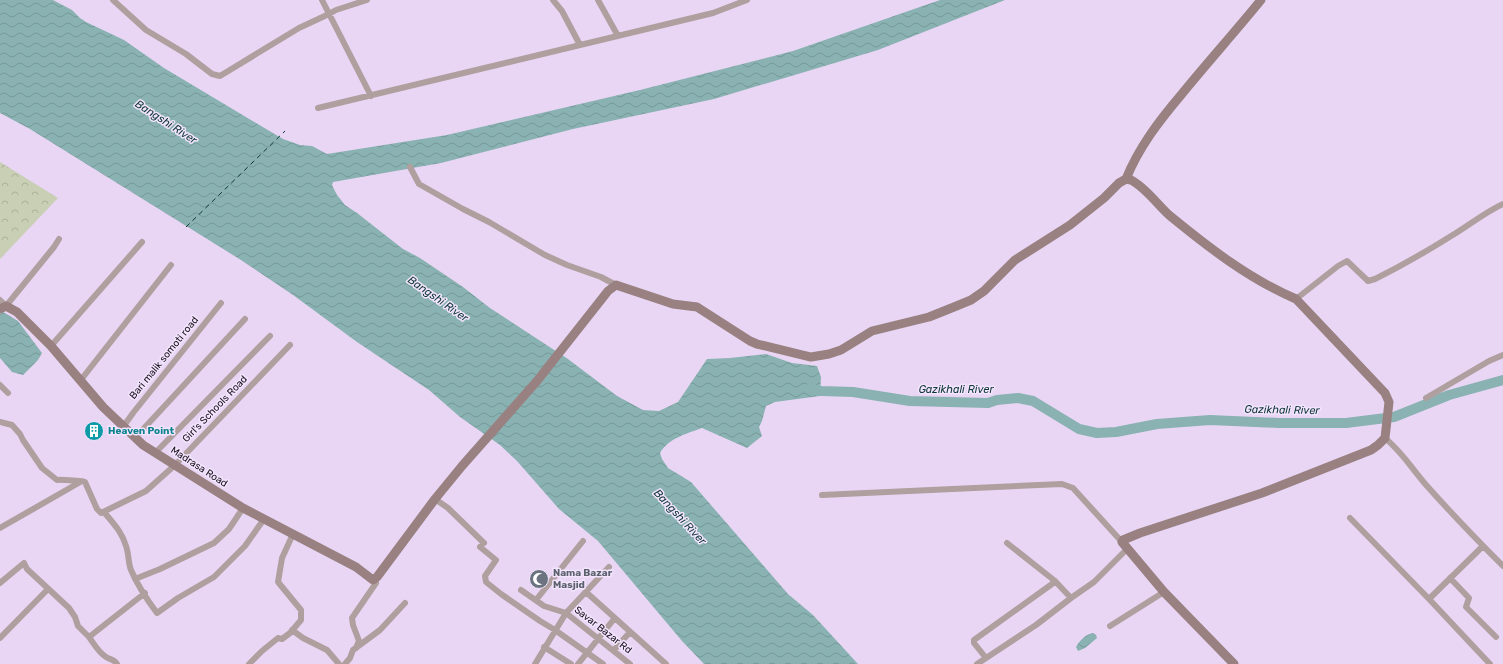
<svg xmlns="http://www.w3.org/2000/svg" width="1503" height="664" viewBox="0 0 1503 664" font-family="Rubik,sans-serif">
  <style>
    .park { fill: url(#park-crowns) }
    .water { fill: url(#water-waves) }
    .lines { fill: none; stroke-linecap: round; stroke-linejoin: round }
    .river { stroke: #8ab2b2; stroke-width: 10 }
    .ferry { stroke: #0e3636; stroke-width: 1; stroke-dasharray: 5 4; stroke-linecap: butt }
    .street { stroke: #b09f9f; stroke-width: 6 }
    .secondary { stroke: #998081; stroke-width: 9 }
    .labels { text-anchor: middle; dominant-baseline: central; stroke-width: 3; stroke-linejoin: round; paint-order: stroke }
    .street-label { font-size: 10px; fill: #18111c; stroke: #f4e5fe }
    .culture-label { font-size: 10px; font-weight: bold; fill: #0d838f; stroke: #f4e5fe; text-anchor: start }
    .worship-label { font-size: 10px; font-weight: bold; fill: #5b616d; stroke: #f4e5fe; text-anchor: start }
    .water-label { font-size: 11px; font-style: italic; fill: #0e3636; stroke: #f4e5fe }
  </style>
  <defs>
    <pattern id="park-crowns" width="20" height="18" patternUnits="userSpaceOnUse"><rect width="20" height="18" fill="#c8cfb4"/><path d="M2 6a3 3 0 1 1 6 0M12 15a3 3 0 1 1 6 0" fill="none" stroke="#abb19a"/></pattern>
    <pattern id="water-waves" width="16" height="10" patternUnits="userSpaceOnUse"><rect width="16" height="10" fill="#8ab2b2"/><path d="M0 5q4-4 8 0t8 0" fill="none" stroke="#769898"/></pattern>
  </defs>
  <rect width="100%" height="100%" fill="#e9d6f5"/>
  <path class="park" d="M0,162l58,36 -58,61z"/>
  <path class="water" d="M0,0h53l19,10 8,8 6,4 38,18 40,28 119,71 17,6 12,1 15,8 120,-19 193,-45 153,-39 147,-51h65l-127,50 -164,49 -141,30 -132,34 -108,19 -1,3 5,10 8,10 12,8 46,36 17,9 43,29 27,21 78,51 49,37 26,14 16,1 19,-9 29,-43 23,-1 36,-4 26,9 25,3 4,11 -1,19 -45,6 -9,4 -4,15 -3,6 3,9 -15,12 -45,-20c-16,6 -33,10 -42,25l2,6 6,9 23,14 97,112 25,21 45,49h-154l-22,-23 -84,-100 -39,-32 -42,-48 -17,-16 -40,-28 -31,-27 -72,-48 -64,-47 -52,-35 -211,-131 -30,-16z
    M3,312l15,9 24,32 -4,7 -15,15 -11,-3 -12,-14v-44z
    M1093,633l3,2 1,3 -12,10 -7,3 -2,-4c3,-6 10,-13 17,-14z"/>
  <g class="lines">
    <path class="river" d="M809,389l12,2 32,1 57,9 78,2 9,-3 21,-2 15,3 46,28 18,4 19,-1 41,-8 53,-4 69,3h67l48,-6 55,-22 54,-15"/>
    <path class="ferry" d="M186,227l99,-96"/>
    <path class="street" d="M113,0l33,30 40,24 26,20 8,2 79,-48 30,-14 7,-4 31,-10
      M322,0l49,96
      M553,0l9,11 18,34
      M598,0l20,36
      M318,108l395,-95 34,-13
      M410,167l9,17 44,25 26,13 56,33 22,10 34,12 15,8
      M1296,299l42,-33 9,-5 21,20 7,-2c28,-14 54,-29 81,-46 16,-10 30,-21 47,-29
      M0,300l6,6 48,-59 5,-8
      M51,346l91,-104
      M80,381l91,-116
      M0,385l8,8
      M1426,398l63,-37 14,-6
      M0,422l12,3 8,9 3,6 19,28 15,12c6,-1 15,1 23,1
      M123,427l10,-14 88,-110
      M135,438l110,-119
      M1385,438c18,15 27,31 42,48 25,28 50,54 76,80
      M156,452l114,-116
      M822,495l240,-11 11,4 49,54
      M435,499l13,9 36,35
      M104,512c9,11 18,20 22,34 3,8 2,17 5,24 6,14 17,31 26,43l21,-15 36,-21 31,-31 19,-27
      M1350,518l79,81 61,65
      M0,528l82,-47 3,1 12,27 4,4 45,-22 29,-26 115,-120
      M480,547l16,13 -11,16 1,6 15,12 39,27 15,9 48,34
      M1450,578l19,20 -3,9 30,30
      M135,579l25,-10 54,-26 15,-14 14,-21
      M1055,581l16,17
      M0,583l24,-20 3,6 42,39 6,9 3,9 11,11
      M521,590l23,16 22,7 64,51
      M586,592l80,72
      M1429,599l54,-53
      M536,600l47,-59
      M1110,626l54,-34
      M292,630l11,8 24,12 12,14
      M0,638l48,-49
      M544,647l27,17
      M356,648l3,-7 -6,-16 -1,-7 24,-35
      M614,650l16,-18
      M986,658l-12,-15v-3l78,-56 3,-3 -48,-38
      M117,664c-3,-5 -6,-4 -11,-7 -7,-4 -12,-13 -17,-20l56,-44
      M249,664l13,-13 16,-13 4,1 8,-6 11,-13v-10l-23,-28 4,-24 11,-24
      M345,664l5,-6 3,-8 27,-20 25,-27
      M535,664l31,-51 43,-46
      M578,664l36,-45
      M977,664l59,-39 35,-27 23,-16 33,-33"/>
    <path class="secondary" d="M1126,179c13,-32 33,-58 55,-84 26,-32 54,-63 80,-95
      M0,309l6,-3 11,6 34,34 52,61 40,38 100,63 113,59 17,13 4,-3 58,-78 27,-33 75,-85 71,-90 8,-6 57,19 24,3 53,34 7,3 54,13 18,-3 12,-4 31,-19 57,-14 25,-10 17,-7 13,-9 31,-31 55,-35 34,-27 15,-15 7,-4 5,1c14,7 26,24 38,35 39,32 80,64 127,84l89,94 4,9 -4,36 -7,7 -7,5 -109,43 -122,40 -17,7 -1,2 42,50 70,72"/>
  </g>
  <defs>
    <symbol id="building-disc" viewBox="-11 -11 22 22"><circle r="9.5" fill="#0f9aa8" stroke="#f4e5fe"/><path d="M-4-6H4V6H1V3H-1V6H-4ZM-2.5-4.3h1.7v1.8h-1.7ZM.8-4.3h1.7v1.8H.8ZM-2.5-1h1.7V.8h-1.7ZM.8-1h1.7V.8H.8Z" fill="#fff"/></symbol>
    <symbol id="mosque-disc" viewBox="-11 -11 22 22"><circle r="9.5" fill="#6b7280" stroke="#f4e5fe"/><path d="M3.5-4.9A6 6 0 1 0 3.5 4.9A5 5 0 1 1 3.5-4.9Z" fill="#fff"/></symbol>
  </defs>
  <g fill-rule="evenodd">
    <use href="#building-disc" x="83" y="420" width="22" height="22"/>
    <use href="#mosque-disc" x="528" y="568" width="22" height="22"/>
  </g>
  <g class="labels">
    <g class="street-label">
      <text transform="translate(164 358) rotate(-51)">Bari malik somoti road</text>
      <text transform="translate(215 409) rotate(-46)">Girl's Schools Road</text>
      <text transform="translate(199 467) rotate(33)">Madrasa Road</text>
      <text transform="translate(603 630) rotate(38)">Savar Bazar Rd</text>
    </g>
    <g class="culture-label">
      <text x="108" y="431">Heaven Point</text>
    </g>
    <g class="worship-label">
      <text x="553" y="573">Nama Bazar<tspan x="553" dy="12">Masjid</tspan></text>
    </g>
    <g class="water-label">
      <text transform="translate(166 122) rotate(33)">Bangshi River</text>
      <text transform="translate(438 299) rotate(35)">Bangshi River</text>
      <text x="956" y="389">Gazikhali River</text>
      <text transform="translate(1282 410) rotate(1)">Gazikhali River</text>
      <text transform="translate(680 517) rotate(47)">Bangshi River</text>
    </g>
  </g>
</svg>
